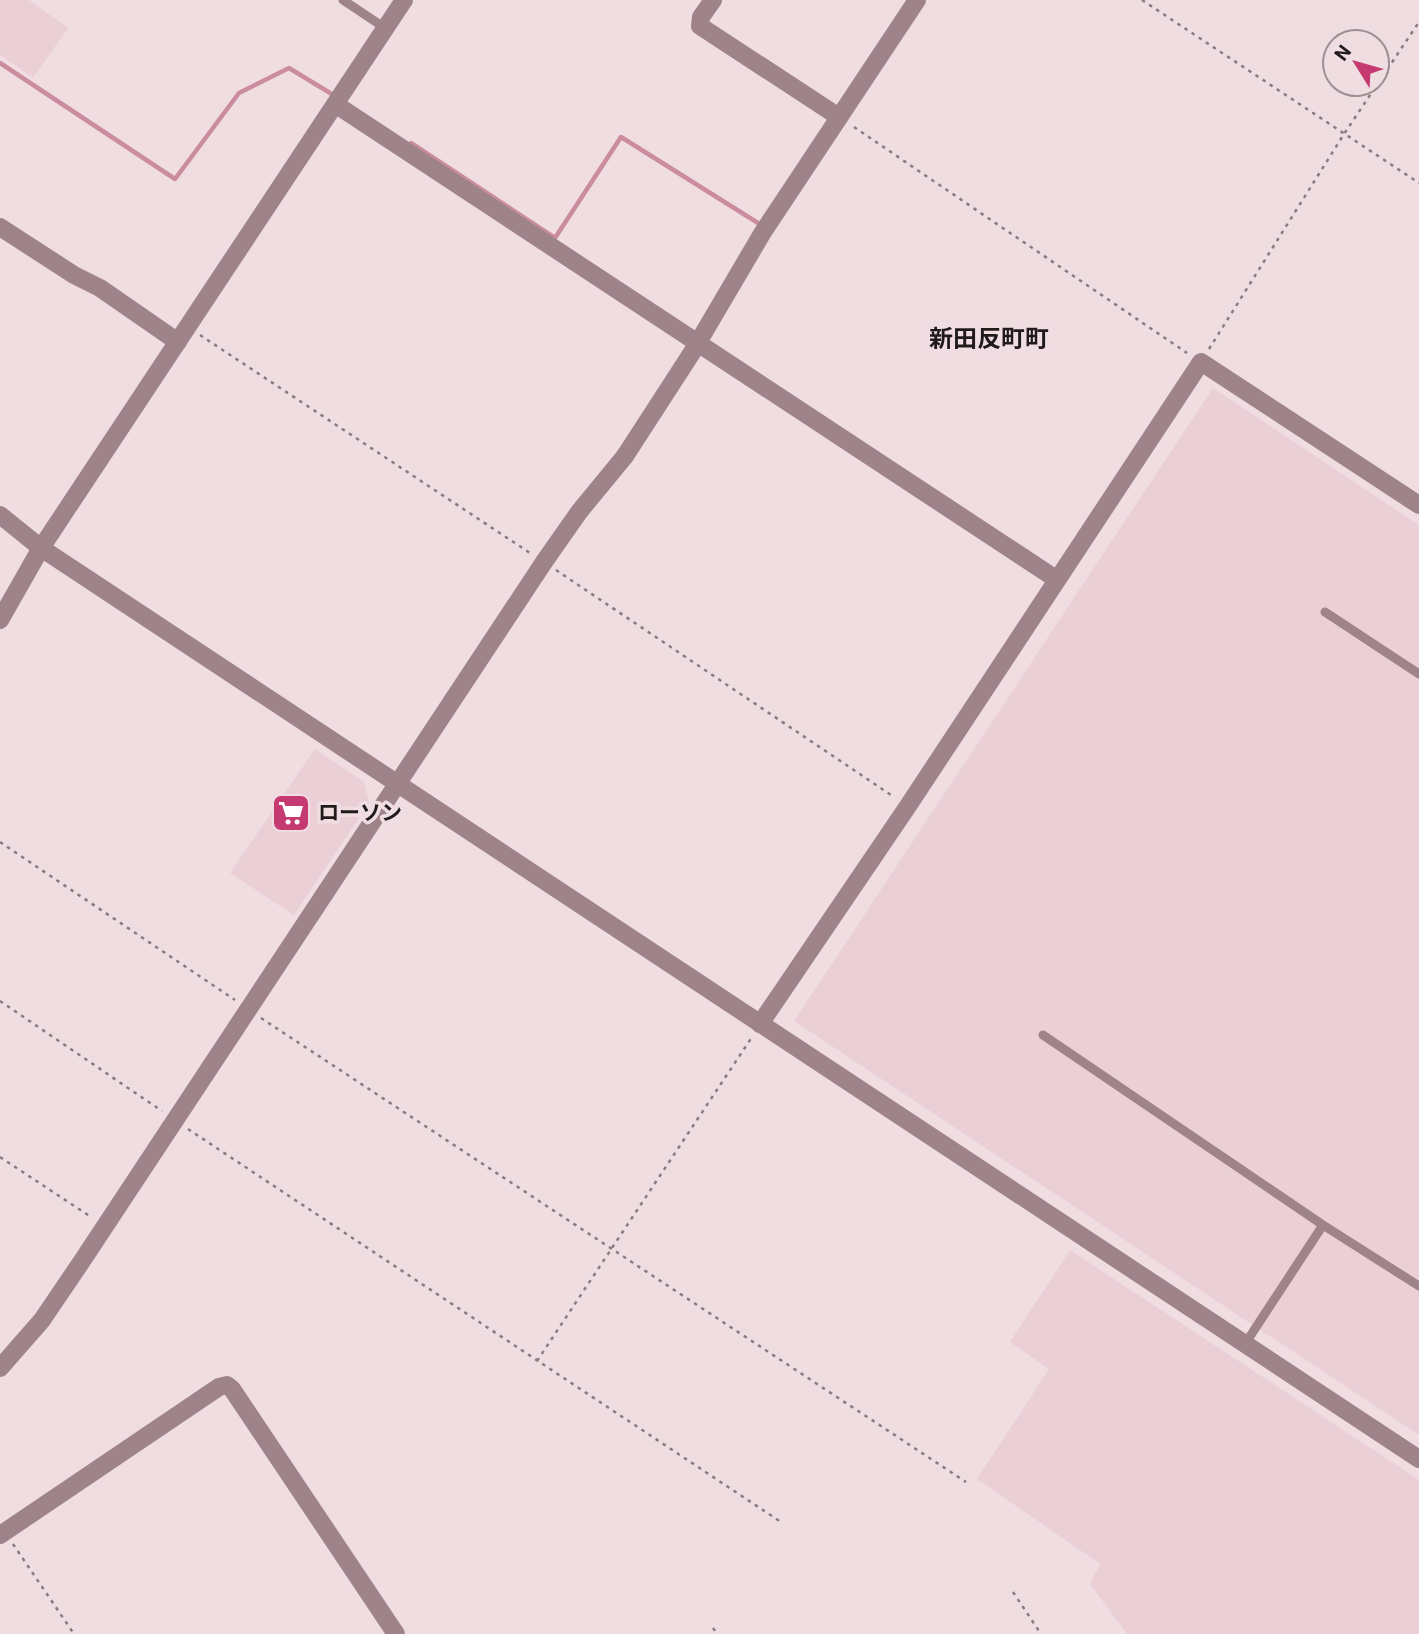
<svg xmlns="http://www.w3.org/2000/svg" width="1419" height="1634" viewBox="0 0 1419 1634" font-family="Roboto,'Noto Sans JP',sans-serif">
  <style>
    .built { fill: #eacfd6 }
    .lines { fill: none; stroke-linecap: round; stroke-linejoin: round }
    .stream { stroke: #ca8c9e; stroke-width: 4.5 }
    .path { stroke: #897c7f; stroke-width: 2.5; stroke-dasharray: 3.5 5; stroke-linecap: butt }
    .service { stroke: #9f838a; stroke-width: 9 }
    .minor { stroke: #9f838a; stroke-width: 18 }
    .tertiary { stroke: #9f838a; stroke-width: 18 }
    .labels { text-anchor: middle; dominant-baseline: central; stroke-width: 7; stroke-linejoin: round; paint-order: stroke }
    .poi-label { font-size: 21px; font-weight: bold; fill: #201a1b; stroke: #f0dde2; text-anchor: start }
    .quarter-label { font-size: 24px; font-weight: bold; fill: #201a1b; stroke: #f0dde2 }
  </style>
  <rect width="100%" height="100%" fill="#f0dde2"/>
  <path class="built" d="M0,0h29l39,28 -35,50 -33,-23z
    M1213,388l206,137v910l-625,-414z
    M315,749l49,33 5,21 -75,112 -64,-42z
    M1070,1250l349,230v154h-292l-37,-50 10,-20 -123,-85 72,-110 -39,-27z"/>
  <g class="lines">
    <path class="stream" d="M0,63l175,116 64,-86 50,-25 46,28
      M411,143l144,95 66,-101 137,86"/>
    <path class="path" d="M1142,0l277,183
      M854,127l333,226
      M200,335l330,218
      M1209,349l135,-215 75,-112
      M556,570l338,227
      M0,842l235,158
      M0,1001l162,110
      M261,1018l705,464
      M188,1129l593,393
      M0,1157l91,60
      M537,1361l215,-324
      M13,1544l61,90
      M1013,1592l28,42
      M713,1628l4,6"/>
    <path class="service" d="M343,0l42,28
      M1325,612l94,62
      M1043,1035l280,190 96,61
      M1245,1344l78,-119"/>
    <path class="minor" d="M713,0l-12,17 -1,9 139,91
      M335,104l721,475
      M0,227l74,48 26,13 78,54
      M625,456l68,-105
      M0,620l41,-72 363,-548
      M760,1024l148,-218 293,-444 218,143
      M0,1535l219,-148 8,-2 5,4 164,245"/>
    <path class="tertiary" d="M693,351l70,-119 154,-232
      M0,515l41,33 1378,911
      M0,1368l42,-48 40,-59 462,-699 35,-50 46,-56"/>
  </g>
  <defs>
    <symbol id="supermarket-square" viewBox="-11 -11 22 22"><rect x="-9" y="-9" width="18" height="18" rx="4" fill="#c43a71" stroke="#f0dde2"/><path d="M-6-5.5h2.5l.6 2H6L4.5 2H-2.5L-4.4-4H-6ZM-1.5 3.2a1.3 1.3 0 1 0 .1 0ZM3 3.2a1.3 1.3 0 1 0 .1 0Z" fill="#fff"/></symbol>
  </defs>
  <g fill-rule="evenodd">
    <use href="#supermarket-square" x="269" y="791" width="44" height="44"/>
  </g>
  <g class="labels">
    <g class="poi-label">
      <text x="318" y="813">ローソン</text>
    </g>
    <g class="quarter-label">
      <text x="989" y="339">新田反町町</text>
    </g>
  </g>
  <g transform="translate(1356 63) rotate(307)"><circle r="33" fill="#f0dde2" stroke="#9d8f92" stroke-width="2"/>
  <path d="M0-5L12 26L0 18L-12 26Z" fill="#c43a71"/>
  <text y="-10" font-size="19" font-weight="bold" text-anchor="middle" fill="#201a1b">N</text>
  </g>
</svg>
